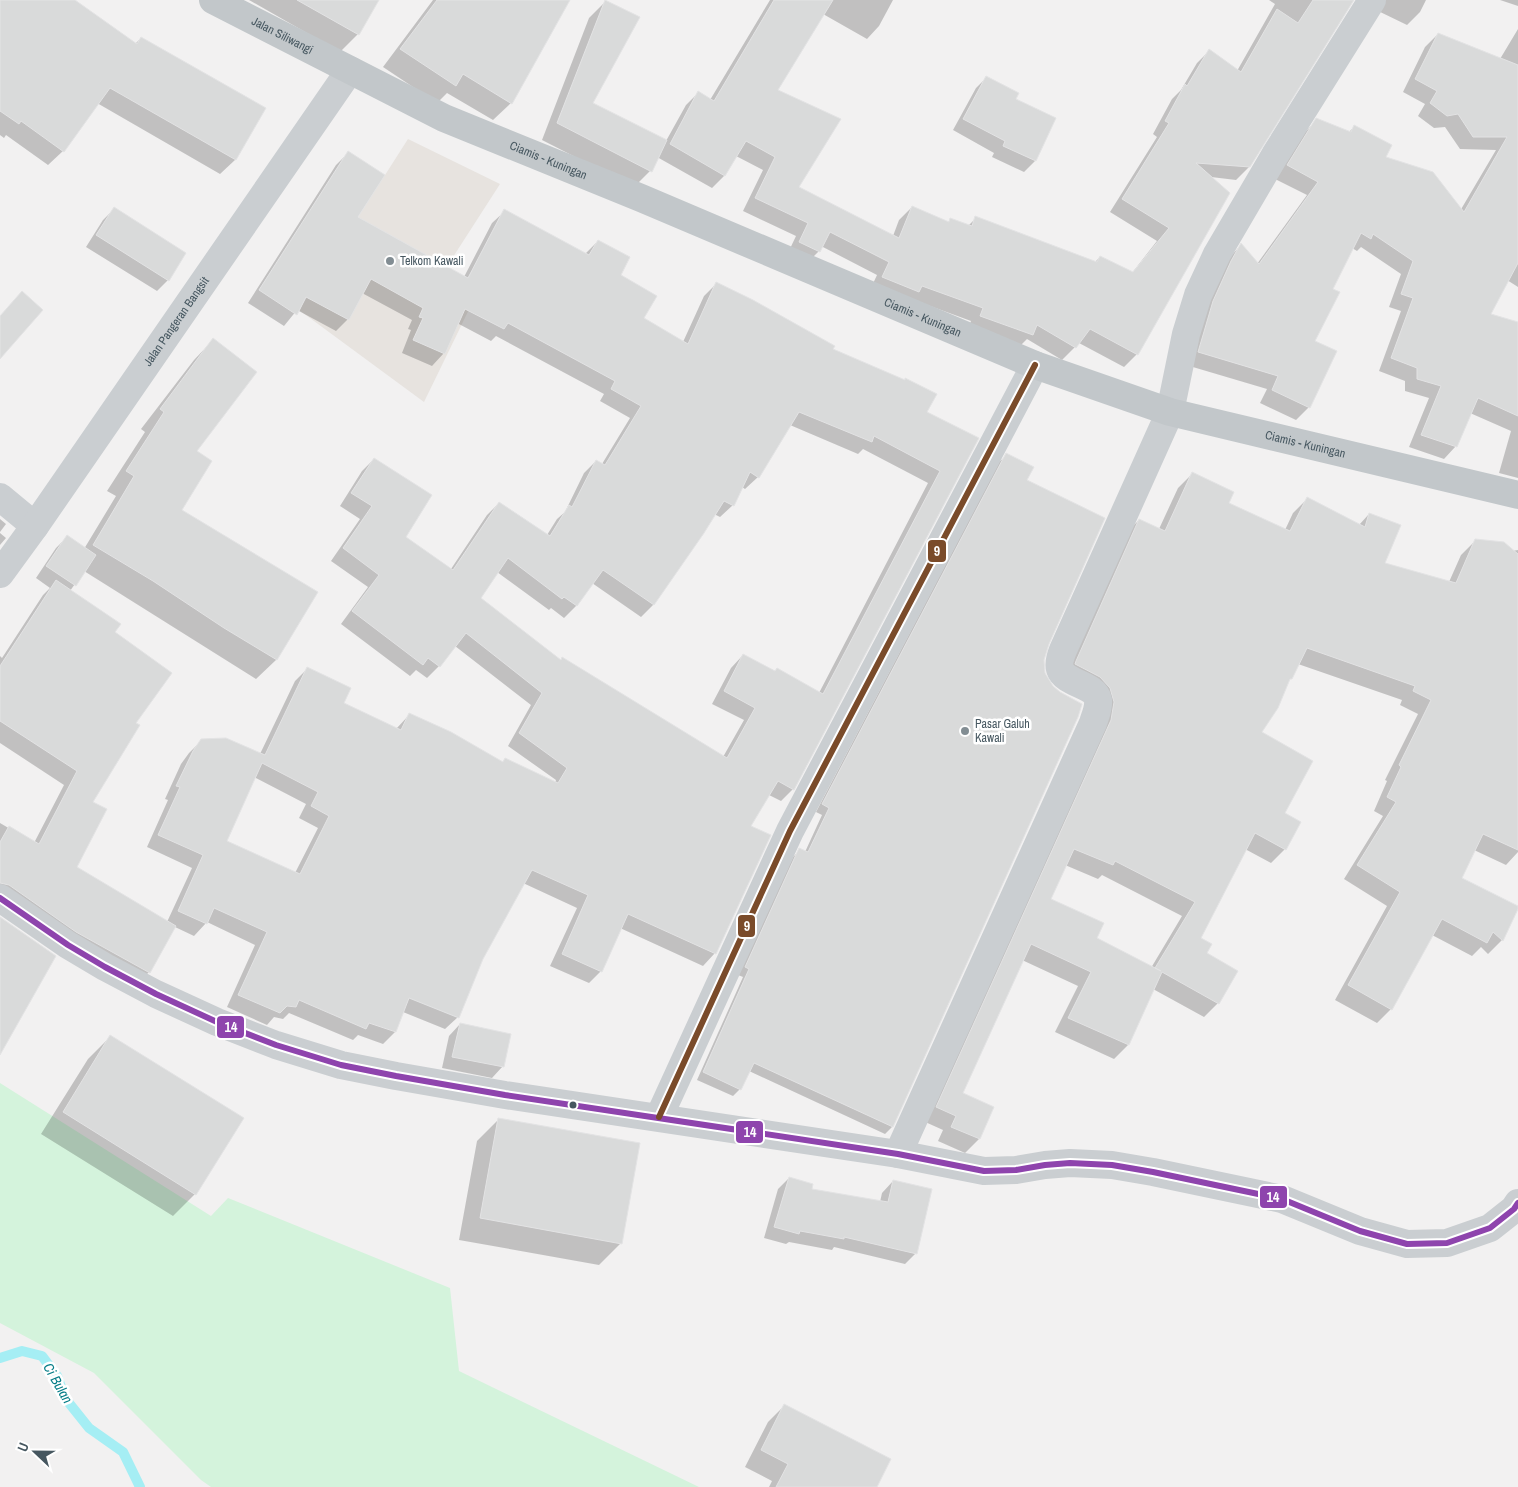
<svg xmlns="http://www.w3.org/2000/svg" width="1518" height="1487" viewBox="0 0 1518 1487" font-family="'Archivo Narrow',sans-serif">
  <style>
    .commercial { fill: #e7e3df }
    .green { fill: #d4f3dc }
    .shadow { fill: #0003; fill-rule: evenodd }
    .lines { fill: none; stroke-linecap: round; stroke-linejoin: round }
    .stream { stroke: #a5eef4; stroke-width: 10 }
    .building { fill: #d9dada; stroke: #e3e3e4; fill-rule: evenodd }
    .minor { stroke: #caced1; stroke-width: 28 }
    .trunk { stroke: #c2c7ca; stroke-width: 28 }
    .bus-1-casing { stroke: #fff; stroke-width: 10 }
    .bus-2-casing { stroke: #fff; stroke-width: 10 }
    .bus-1 { stroke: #8e44ad; stroke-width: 6 }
    .bus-2 { stroke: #7a4b2a; stroke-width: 6 }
    .poi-dot { fill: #828d93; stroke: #fff; stroke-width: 2 }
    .bus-dot { fill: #465760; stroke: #fff; stroke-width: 2 }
    .labels { text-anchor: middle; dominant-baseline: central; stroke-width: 5; stroke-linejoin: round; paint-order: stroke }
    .street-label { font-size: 12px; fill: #465760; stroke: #fff }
    .poi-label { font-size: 12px; fill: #465760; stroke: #fff; text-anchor: start }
    .water-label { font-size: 14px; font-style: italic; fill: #057d87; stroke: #fff }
    .line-badge { stroke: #fff; stroke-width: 2 }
    .badge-label { font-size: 14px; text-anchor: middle; font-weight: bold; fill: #fff }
  </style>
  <rect width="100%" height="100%" fill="#f2f1f1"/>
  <path class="commercial" d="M408,139l92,45 -56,87 35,18 -55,113 -125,-92z"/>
  <path class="green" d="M0,1083l211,133 17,-18 222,90 9,83 240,116h-488l-10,-7 -107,-107 -94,-50z"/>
  <path class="shadow" d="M0,0h73l62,44 6,-6 123,71 -29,51 -15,14 -123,-71 -34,48 -15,14 -42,-30 -2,3 -4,-3z
    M249,0h129l-20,34 -18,18z
    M433,0h135l-57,103 -18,17 -46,-27 -10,10 -54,-36z
    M770,0h123l-14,26 -12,13 -44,-25 -46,76 20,97 96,49 6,-16 13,-13 36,15 3,-3 17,7 8,-8 119,44 5,-5 32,16 25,-32 -47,-29 47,-75 -4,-3 19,-35 9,-9 16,-27 12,-12 28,20 38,-67 -6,-4h83l-103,167 -13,13 -25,-3 -74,177 -13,13 -45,-24 -17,17 -35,-21 -8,8 -51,-18 3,-8 -60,-22 -41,-9 7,-15 -56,-29 -2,5 -13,13 -19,-9 9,-19 -53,-25 20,-41 -27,-14 -12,20 -12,12 -55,-31 -7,14 -16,16 -92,-47 47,-122 16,-16 -14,101 75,38 20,-36 12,-12 12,7z
    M1368,0h58l-6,12 -13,13 -33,-16z
    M1500,0h18v6z
    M1518,29v258l-11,-7 -18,35 29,9v154l-19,-5 12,-42 -41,-18 -14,33 -12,13 -35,-12 20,-49 -24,-7v-10l-26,-10 22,-60 -12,-4 12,-33 -40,-27 -4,4 -5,-3 -20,42 -18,52 -5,65 -13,13 -36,-17 7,-14 -81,-24 14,-50 29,-57 12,-13 16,19 50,-69 -32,-16 29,-46 13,-13 31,13 6,-6 30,31 76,53 36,-61 -36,-1 -15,-22 -11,1 -16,-12 7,-12 -22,-12 22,-45 13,-13 62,25z
    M987,77l27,22 41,19 -20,43 -11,11 -32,-15 2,-4 -41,-23 23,-42z
    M348,153l9,65 107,59 28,-54 13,-12 80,43 13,-13 21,34 23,44 41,23 21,-46 12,-12 115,66 95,62 51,27 -184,350 -12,12 -12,-6 -19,31 -35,127 -12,13 -83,-38 -19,43 -12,12 -39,-17 27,-58 -54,-25 -41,76 -24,58 -13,12 -42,-17 -8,20 -12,12 -25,-9 -5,5 -64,-27 -6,6 -9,-2 -7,8 -40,-18 28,-62 -48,-23 -13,14 -19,-9 -26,45 -14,14 -135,-84v-79l34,20 30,-58 -64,-42v-87l2,2 41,-63 7,-7 -14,-10 20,-30 11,-11 17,12 32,-53 -9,-5 38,-59 -4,-3 53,-69 19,-20 -18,112 -15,58 136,83 -40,67 -20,19 -172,-108 -14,20 44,41 20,91 -43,79 -16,65 92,55 25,-54 -45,-21 21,-47 -3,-1 16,-35 8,-11 13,-13 58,14 35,-73 12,-12 35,34 54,26 14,-15 92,49 3,-4 50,24 1,-3 -48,-34 23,-41 -76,-59 -16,20 -12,12 -11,-8 -6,6 -69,-52 27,-37 -37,-26 29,-42 -20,-13 22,-35 12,-12 30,78 47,32 36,-54 12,-12 48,32 10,-16 8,-7 19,-39 12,-12 6,3 28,-46 -30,-17 4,-7 -108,-58 -5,5 -34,-18 -13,30 -12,13 -30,-13 9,-23 -3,-1 4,-9 -50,-27 -14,26 -12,12 -39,-21 -13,16 -36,-23 88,-138zM790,425l68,29 5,-5 65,34 -109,210 -76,-38 -12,13 -19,36 32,16 -21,37 -163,-96 -80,-63 17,-26 52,38 2,-2 13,10 12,-12 16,-23 49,34 12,-12 50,-73 11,-18 6,3 13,-12 9,-18 3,2 13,-12zM254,777l52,27 -7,14 19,10 -23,45 -70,-31z
    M114,209l54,71 -11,11 -71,-44 17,-27z
    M1007,455l19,26 22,162 -5,17 1,13 5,10 28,34 -185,410 -7,7 -136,-63 -9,18 -7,7 -36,-16 46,-103 -5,-2 55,-118 7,-7 5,2 17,-37 -6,-3 183,-350z
    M1192,474l36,30 57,26 8,-17 14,-14 52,26 10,-11 15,49 65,19 12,-27 14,-14 37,10 6,-1v302l-12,13 -32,-15 -13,28 41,62 -14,14 -7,-7 -9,9 -40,-21 -41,74 -14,14 -42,-23 52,-94 -43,-27 39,-63 -9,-5 13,-30 -2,-1 33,-66 -18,-9 2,-5 -104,-36 -38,69 23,81 2,35 -14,14 -26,-14 -45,89 5,16 31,17 -18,32 -14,14 -51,-28 -25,56 -14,14 -59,-27 23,-46 -56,-26 -61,134 18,45 -14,14 -27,-12 5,-11 -20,-9 177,-407 -38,-36 63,-144 14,-14 20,9 19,-41zM1065,865l33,14 4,-4 80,41 -31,52 -56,-29 -46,-39z
    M0,519l6,5 -6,8z
    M0,533l6,5 -6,7z
    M460,1024l43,42 -11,12 -50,-10 7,-32z
    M110,1037l85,157 -22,22 -132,-82 47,-75z
    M499,1119l122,124 -22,22 -140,-25 18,-99z
    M789,1178l21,12 70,12 2,-9 11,-12 23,72 -11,11 -71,-17 -2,3 -43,-8 -3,2 -22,-6 14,-49z
    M785,1405l90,82h-106l3,-6 -27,-14 23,-45z"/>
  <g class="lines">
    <path class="stream" d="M0,1358l22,-7 20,5 15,20 8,22 24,30 34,24 17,35"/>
  </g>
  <path class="building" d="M0,0h75l62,44 4,-7 125,71 -30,52 -126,-72 -46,64 -43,-31 -2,3 -19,-13z
    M297,0h82l-20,35z
    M437,0h133l-58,104 -49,-30 -7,12 -56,-37z
    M605,0l35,17 -47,86 74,37 -15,32 -95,-49z
    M774,0h59l-55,90 63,29 -42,68 100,51 13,-32 37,16 1,-4 22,8 3,-10 122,46 3,-6 33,16 36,-44 -47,-29 47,-76 -4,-2 20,-37 2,2 22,-37 32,23 36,-63 21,14 15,-23h41l-104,167 -54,-4 34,30 -92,162 -48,-26 -14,19 -39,-23 -4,10 -53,-19 3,-8 -61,-22 -3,6 -37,-15 7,-15 -59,-30 -10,20 -21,-10 9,-19 -53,-25 20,-41 -29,-16 -21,35 -55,-32 28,-53 16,10z
    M1438,33l80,32v198l-27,51 27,8v94l-40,-18 -21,49 -36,-12 20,-49 -24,-7v-11l-26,-10 22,-60 -12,-4 12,-33 -40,-27 -2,5 -10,-6 -28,56 7,3 -25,49 22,10 -27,57 -38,-18 6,-14 -80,-24 15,-51 18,-40 10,-18 18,21 59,-82 -31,-17 29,-47 35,14 3,-7 38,20 -6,12 47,15 31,40 43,-75h-34l-15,-23 -11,2 -17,-13 7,-12 -22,-12z
    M986,76l33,17 -3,6 40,19 -20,43 -33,-15 2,-5 -42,-22z
    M348,151l37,24 -27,42 110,61 36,-69 85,46 9,-15 32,17 -9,18 36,21 -13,22 44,26 28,-62 37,18 82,46 -2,3 72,31v-2l32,16 -10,18 52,26 -185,352 -16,-9 -27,45 20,9 -55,119 -88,-40 -26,58 -40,-18 26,-59 -56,-25 -49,89 -24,59 -50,-20 -13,34 -27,-9 -3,6 -67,-29 -3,7 -9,-1 -7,7 -42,-18 29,-63 -53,-24 -7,16 -29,-13 25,-56 -45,-20 22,-48 -4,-1 17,-35 8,-12 25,-1 39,17 42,-88 44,21 -7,15 57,27 8,-17 42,19 52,30 2,-4 53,25 9,-15 -48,-35 23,-40 -76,-60 -26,34 -12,-9 -5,7 -71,-54 27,-36 -36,-27 29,-42 -21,-13 23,-35 58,37 -26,42 47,33 46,-68 51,34 19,-31 3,2 24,-47 9,5 36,-59 -30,-17 4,-8 -107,-58 -4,6 -39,-20 -20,45 -32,-14 10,-22 -4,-1 4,-9 -52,-29 -22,41 -43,-23 -9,18 -38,-25zM799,412l73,30 2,-6 66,35 -117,223 -46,-26 -2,3 -32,-17 -19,37 31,17 -28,50 -165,-101 -1,3 -80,-62 27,-40 54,41 2,-2 13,9 26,-36 51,35 50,-72 20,-32 10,5 16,-34 9,6zM262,763l56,29 -7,14 18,10 -29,58 -73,-33z
    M114,207l72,46 -17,28 -73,-46z
    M22,291l21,19 -43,49v-43z
    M213,338l44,34 -60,79 15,10 -30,49 136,82 -41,68 -53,-32 -71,-47 -60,-36 41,-69 -8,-5 38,-59 -4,-3z
    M1006,453l28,14 -7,13 78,38 -56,126 -5,16 1,13 8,13 7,6 22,12 -4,13 -185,410 -139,-64 -13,27 -38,-18 46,-103 -4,-2 54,-119 9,4 21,-44 -7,-4z
    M1192,472l42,20 -5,11 61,28 17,-34 58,30 4,-14 32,12 -16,38 71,20 19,-44 29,3 14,12v296l-35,-16 -21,44 56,28v3l-15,32 -10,-9 -6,11 -45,-24 -50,91 -44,-25 52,-93 -43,-27 39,-63 -9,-5 14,-30 -2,-2 32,-65 -18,-9 2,-5 -108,-38 -15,31h-2l-12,29 -16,24 51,29 -28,52 16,9 -15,28 -31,-17 -54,105 11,6 -5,9 31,18 -19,33 -57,-32 -33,73 -61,-27 23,-46 -60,-28 -68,149 31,14 -14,32 -29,-12 5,-11 -20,-9 175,-387 3,-18 -4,-14 -10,-11 -23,-12 -2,-1 1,-3 63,-142 26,12zM1074,849l39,16 2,-4 80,41 -40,66 6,3 -64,-33 7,-15 -53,-24z
    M67,535l29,20 -20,31 -30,-20z
    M56,580l65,44 -6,8 57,41 -36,50 4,2 -47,77 14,7 -30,58 99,59 -26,47 -74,-41 -67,-47 -9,-2v-41l9,-16 30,18 38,-73 -77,-50v-55z
    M0,917l56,39 -56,99z
    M460,1023l51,11 -7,33 -52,-10z
    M110,1035l134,83 -48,77 -133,-83z
    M498,1118l142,25 -18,101 -142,-26z
    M789,1177l24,7 -1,5 76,13 5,-22 39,9 -15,65 -73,-17v2l-44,-8 -1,3 -25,-7z
    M784,1404l107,55 -14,28h-101l12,-23 -27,-14z"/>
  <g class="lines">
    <g class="minor">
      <path d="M0,497l35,29"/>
      <path id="s1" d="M0,574l35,-48 315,-456"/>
      <path d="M0,898l68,47 37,22 51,27 61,28 59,23 65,20 55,11 109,19 393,59 86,17 32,-1 29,-5 25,-2 42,2 41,7 129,27 78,32 47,13 40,-1 43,-15 24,-19 4,-6"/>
      <path d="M659,1117l131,-286 245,-466"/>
      <path d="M898,1154l195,-431c2,-7 6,-15 5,-23 -3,-16 -33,-16 -38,-31 -2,-6 1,-14 3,-19l107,-238 16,-78 12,-39 19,-41 58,-99 97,-155"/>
    </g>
    <path class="trunk" id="s2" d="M213,0l231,118 197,80 394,167 135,47 348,83"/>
    <defs>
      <path id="bus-1" d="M0,898l68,47 37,22 51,27 61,28 59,23 65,20 55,11 109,19 393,59 86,17 32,-1 29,-5 25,-2 42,2 41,7 129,27 78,32 47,13 40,-1 43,-15 24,-19 4,-6"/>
      <path id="bus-2" d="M659,1117l131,-286 245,-466"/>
    </defs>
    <use href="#bus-1" class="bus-1-casing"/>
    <use href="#bus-2" class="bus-2-casing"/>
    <use href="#bus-1" class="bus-1"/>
    <use href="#bus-2" class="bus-2"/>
  </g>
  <g class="poi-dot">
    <circle cx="390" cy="261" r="5"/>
    <circle cx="965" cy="731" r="5"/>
  </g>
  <circle class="bus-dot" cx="573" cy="1105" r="4.5"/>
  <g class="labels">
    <g class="street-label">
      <text stroke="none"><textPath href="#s2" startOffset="78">Jalan Siliwangi</textPath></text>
      <text stroke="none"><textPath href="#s2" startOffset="372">Ciamis - Kuningan</textPath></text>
      <text stroke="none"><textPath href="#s2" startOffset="778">Ciamis - Kuningan</textPath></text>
      <text stroke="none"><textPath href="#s1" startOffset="308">Jalan Pangeran Bangsit</textPath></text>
      <text stroke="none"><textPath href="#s2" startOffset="1182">Ciamis - Kuningan</textPath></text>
    </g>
    <g class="poi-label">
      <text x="400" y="261">Telkom Kawali</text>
      <text x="975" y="724">Pasar Galuh<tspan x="975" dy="14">Kawali</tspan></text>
    </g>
    <g class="water-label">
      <text transform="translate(58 1383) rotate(60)">Ci Bulan</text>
    </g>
  </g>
  <g class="line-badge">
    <rect x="927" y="539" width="20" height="24" rx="5" fill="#7a4b2a"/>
    <rect x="737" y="914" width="19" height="24" rx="5" fill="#7a4b2a"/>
    <rect x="216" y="1015" width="29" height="24" rx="5" fill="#8e44ad"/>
    <rect x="735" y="1120" width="29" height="24" rx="5" fill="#8e44ad"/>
    <rect x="1259" y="1185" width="29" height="24" rx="5" fill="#8e44ad"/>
  </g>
  <g class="badge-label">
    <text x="937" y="556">9</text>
    <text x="747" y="931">9</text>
    <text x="231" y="1032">14</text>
    <text x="750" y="1137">14</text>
    <text x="1273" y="1202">14</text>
  </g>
  <g transform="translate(35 1452) rotate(292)" stroke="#ffffff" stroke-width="4" paint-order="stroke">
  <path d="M0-4L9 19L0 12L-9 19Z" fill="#465760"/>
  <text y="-8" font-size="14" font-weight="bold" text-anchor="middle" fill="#465760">U</text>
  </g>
</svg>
